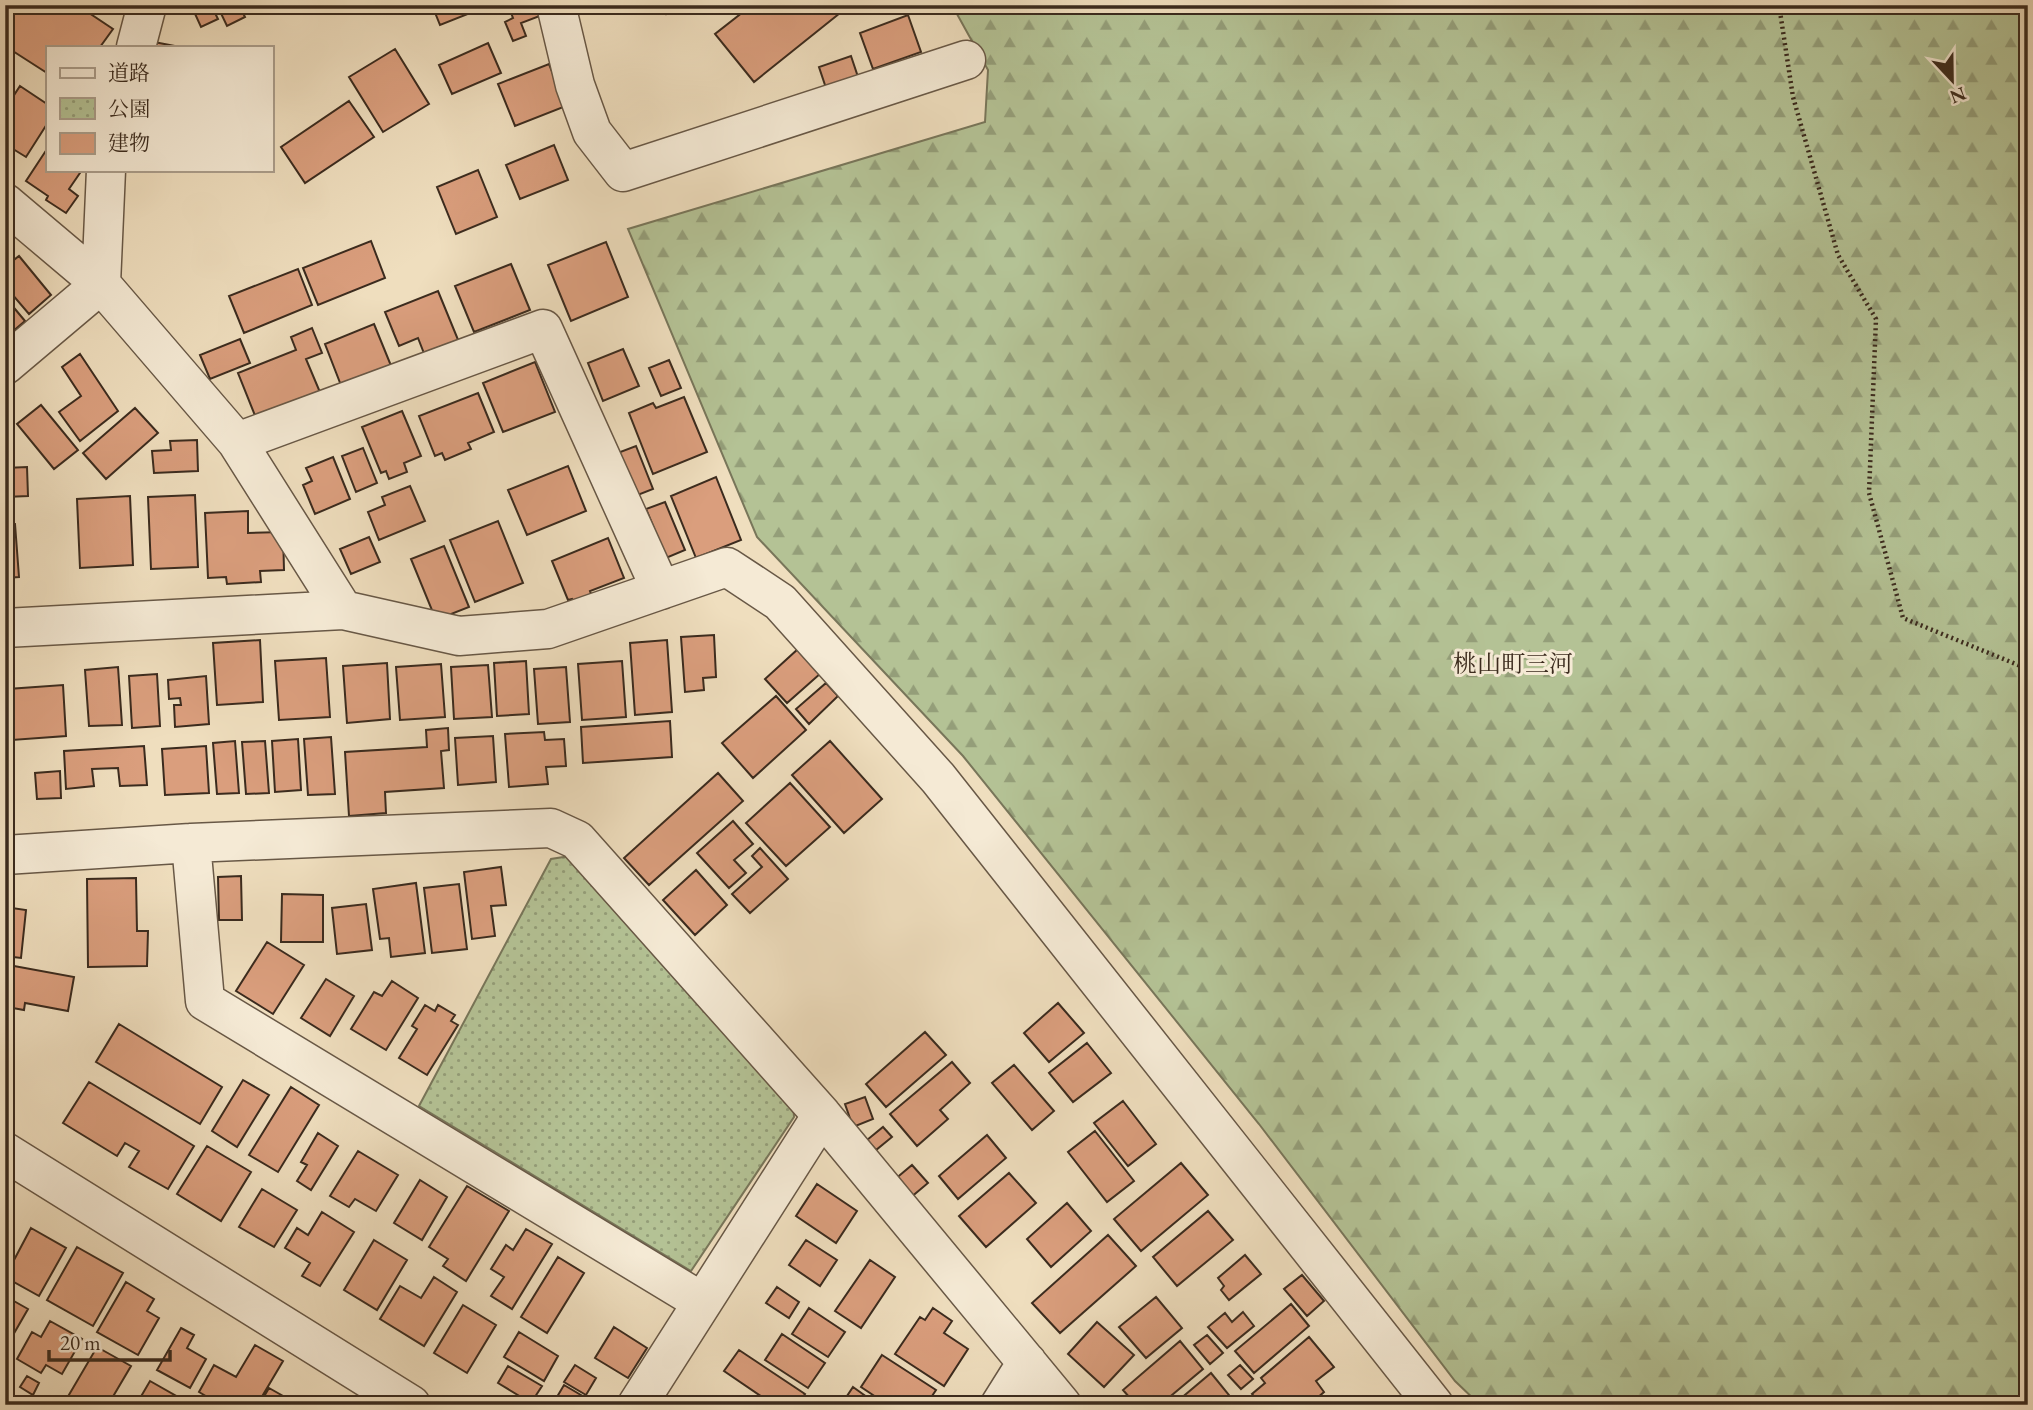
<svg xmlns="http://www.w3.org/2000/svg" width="2033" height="1410" viewBox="0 0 2033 1410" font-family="'EB Garamond','Noto Serif JP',serif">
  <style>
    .forest { fill: url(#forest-firs); stroke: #78765a; stroke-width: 2 }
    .park { fill: url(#park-dots); stroke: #78765a; stroke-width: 2 }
    .building { fill: #da9e7d; stroke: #3b2b1e; stroke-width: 2 }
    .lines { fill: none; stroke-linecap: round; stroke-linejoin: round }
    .minor-casing { stroke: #685846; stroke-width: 41 }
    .path { stroke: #3b2b1e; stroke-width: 4.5; stroke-dasharray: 2 3.5; stroke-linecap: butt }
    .minor { stroke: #f5ead5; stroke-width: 38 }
    .labels { text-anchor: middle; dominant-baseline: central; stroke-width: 6; stroke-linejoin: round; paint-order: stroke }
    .neighbourhood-label { font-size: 24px; fill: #3b2b1e; stroke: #f5ead5 }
  </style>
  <defs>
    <pattern id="forest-firs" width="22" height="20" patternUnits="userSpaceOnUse" patternTransform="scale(1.75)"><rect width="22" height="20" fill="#b4c295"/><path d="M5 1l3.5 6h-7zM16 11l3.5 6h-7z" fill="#949e79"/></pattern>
    <pattern id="park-dots" width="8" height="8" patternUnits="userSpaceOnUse" patternTransform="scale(1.75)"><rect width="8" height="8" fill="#b4c295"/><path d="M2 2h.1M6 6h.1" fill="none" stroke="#949e79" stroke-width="1.8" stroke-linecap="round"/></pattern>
  </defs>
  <rect width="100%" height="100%" fill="#efdebe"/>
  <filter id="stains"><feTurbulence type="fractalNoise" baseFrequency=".00286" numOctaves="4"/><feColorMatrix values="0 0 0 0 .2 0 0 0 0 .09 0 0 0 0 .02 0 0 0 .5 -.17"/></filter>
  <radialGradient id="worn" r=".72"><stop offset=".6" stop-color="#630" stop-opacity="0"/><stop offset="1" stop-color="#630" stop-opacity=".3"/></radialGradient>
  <path class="forest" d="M952,5h1076v1400h-548l-25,-24 -196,-257 -296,-368 -206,-219 -129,-308 357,-107 3,-52z"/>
  <path class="park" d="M576,855l217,247 1,15 -103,154 -272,-165 132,-247z"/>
  <path class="building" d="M14,5h63l36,24 -13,18h-53v26l-42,-27v-14l5,-8 -5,-5z
    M191,5h20l7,14 -17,8z
    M217,5h31l-7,4 4,8 -18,9z
    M365,5h16l-13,7z
    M432,5h50l1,3 -43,17z
    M508,5h33l4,9 -24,9 5,13 -13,5 -8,-19 8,-4z
    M657,5h18l-9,9z
    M752,5h98l-96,77 -39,-48z
    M908,15l13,37 -48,17 -13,-36z
    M154,42l26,5h-27z
    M488,43l13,30 -49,21 -13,-29z
    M395,49l34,55 -46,28 -34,-55z
    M851,56l8,24 -32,11 -8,-24z
    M549,64l17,42 -51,20 -17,-42z
    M20,86l27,18v20l-21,33 -21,-13v-35z
    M349,101l25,36 -69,46 -24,-36z
    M554,145l14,35 -48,19 -14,-34z
    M47,149v21h35l-13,19 9,7 -12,17 -20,-13 2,-4 -22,-15z
    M478,170l19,47 -41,17 -19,-47z
    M371,241l14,37 -67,27 -15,-37z
    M606,242l22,55 -57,24 -23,-56z
    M19,256l32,39 -22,19 -24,-28v-19z
    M511,264l19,46 -56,22 -19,-46z
    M298,269l14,36 -68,28 -15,-37z
    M438,291l23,56 -34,14 -9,-23 -19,8 -14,-34z
    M5,297l20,24 -20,17z
    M374,324l20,49 -50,20 -19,-49z
    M312,328l10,25 -16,6 16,38 -64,26 -20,-50 58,-23 -5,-13z
    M240,339l10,24 -40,16 -10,-24z
    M623,349l16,37 -36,15 -15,-38z
    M80,354l38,57 -38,30 -21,-29 22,-16 -19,-29z
    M669,360l12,28 -20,8 -12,-28z
    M535,362l20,50 -52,20 -20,-49z
    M478,393l16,39 -26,11 3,6 -26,11 -3,-7 -7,3 -16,-40z
    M684,397l23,55 -54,22 -24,-61 24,-10 3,5z
    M41,405l37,45 -24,19 -37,-45z
    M135,408l23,25 -52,46 -23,-26z
    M402,411l19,45 -17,7 3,9 -18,7 -3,-8 -5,2 -19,-46z
    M197,440l1,31 -44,2 -2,-22 19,-1 -1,-9z
    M636,446l17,43 -28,11 -18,-43z
    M363,448l14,35 -21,9 -14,-36z
    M333,457l17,42 -35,15 -12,-29 9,-4 -6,-13z
    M568,466l18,45 -59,24 -19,-45z
    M27,467l1,29 -23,1v-29z
    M716,477l25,63 -45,18 -25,-62z
    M410,486l15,35 -46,19 -11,-28 17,-7 -3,-8z
    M195,495l3,72 -47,2 -3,-72z
    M130,496l3,69 -53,3 -3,-69z
    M665,502l20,48 -19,8 -20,-49z
    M248,511v22l35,-1 1,38 -24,1 1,11 -34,2 -1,-7 -18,1 -3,-65z
    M498,521l25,62 -48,19 -25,-62z
    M15,524l4,53 -14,1v-53z
    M369,537l11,25 -29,12 -11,-25z
    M608,538l16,40 -34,13 3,8 -18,8 -3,-8 -4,1 -16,-39z
    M444,546l25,61 -33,13 -25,-61z
    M714,635l2,42 -13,1 1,12 -19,2 -4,-55z
    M260,640l3,62 -46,3 -4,-62z
    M667,640l5,72 -37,3 -5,-72z
    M798,649l23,24 -34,30 -22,-24z
    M326,658l4,59 -51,3 -4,-59z
    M526,661l3,53 -32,2 -3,-53z
    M622,661l4,56 -44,3 -4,-56z
    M387,663l3,56 -43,4 -4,-57z
    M441,664l4,53 -45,3 -4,-53z
    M488,665l4,52 -38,2 -3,-52z
    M118,667l4,58 -33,1 -4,-56z
    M566,667l4,55 -32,2 -4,-55z
    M157,674l3,52 -28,2 -3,-52z
    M206,676l3,48 -34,3 -1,-22h7l-1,-7 -11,1 -1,-19z
    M826,683l12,13 -29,28 -13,-15z
    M63,685l3,51 -54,4 -4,-51z
    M776,696l30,34 -53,48 -31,-35z
    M670,721l2,36 -89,6 -2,-36z
    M448,728l1,22 -8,1 3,37 -59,4 1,21 -37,3 -4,-64 82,-5 -1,-17z
    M544,732l1,8 19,-1 2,27 -20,1 2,17 -39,3 -4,-53z
    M493,736l3,46 -38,3 -3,-47z
    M331,737l4,57 -27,1 -4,-56z
    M298,739l3,51 -26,2 -3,-51z
    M235,741l4,52 -22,1 -4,-51z
    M265,741l4,52 -23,1 -4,-52z
    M830,741l52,58 -38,34 -52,-58z
    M144,746l3,39 -27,1 -2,-18 -26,1 2,17 -28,3 -2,-38z
    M206,746l3,47 -44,2 -3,-46z
    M60,771l1,27 -24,1 -2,-26z
    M718,773l25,28 -94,84 -25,-27z
    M790,783l40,44 -44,39 -40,-43z
    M733,821l20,23 -19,16 12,13 -17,15 -32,-35z
    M760,848l28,31 -38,34 -18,-19 30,-27 -10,-11z
    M501,867l5,38 -15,1 4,30 -23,3 -8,-67z
    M696,870l31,35 -32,30 -32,-35z
    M241,876l1,44h-23l-1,-43z
    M136,878l1,53h11l-1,35 -59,1 -1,-88z
    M416,883l9,70 -34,4 -2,-19 -9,1 -7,-50z
    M459,884l8,65 -35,4 -8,-65z
    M282,894l41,1v47h-42z
    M366,904l6,46 -35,4 -5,-46z
    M5,907l21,3 -5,48 -16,-2z
    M267,942l37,23 -31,49 -37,-23z
    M14,966l60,11 -6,34 -43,-8 -1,7 -17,-3z
    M326,979l28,17 -24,40 -29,-18z
    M392,981l26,17 -32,52 -35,-21 23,-37 8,4z
    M1058,1003l26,30 -35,29 -25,-29z
    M425,1005l10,6 3,-6 17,10 -4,6 7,4 -31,50 -28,-17 18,-29 -5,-3z
    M119,1024l103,63 -22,37 -104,-62z
    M925,1032l21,23 -60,52 -20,-23z
    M1087,1043l24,30 -38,29 -24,-29z
    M952,1062l18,21 -30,27 8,9 -31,27 -27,-32z
    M1014,1065l40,46 -22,19 -40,-47z
    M243,1080l26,15 -32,52 -25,-16z
    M89,1082l105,64 -26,43 -39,-22 10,-16 -14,-8 -8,13 -54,-33z
    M291,1087l28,18 -41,67 -29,-17z
    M865,1097l8,22 -20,8 -8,-23z
    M1123,1101l33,43 -28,22 -34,-43z
    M883,1127l9,10 -16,13 -9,-10z
    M1095,1131l39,50 -27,21 -39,-50z
    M318,1133l20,13 -27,44 -14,-9 10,-16 -6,-3z
    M987,1135l19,23 -48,41 -19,-23z
    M207,1146l44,26 -30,49 -44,-27z
    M358,1151l40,24 -22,36 -21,-12 -6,8 -19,-11z
    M1181,1163l27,32 -67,56 -27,-32z
    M912,1165l16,18 -18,15 -16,-18z
    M1009,1173l27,30 -50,44 -27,-31z
    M420,1180l27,17 -25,43 -28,-17z
    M817,1184l40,27 -21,32 -40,-27z
    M467,1186l42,25 -43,70 -23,-15 5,-7 -19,-12z
    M262,1189l35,21 -23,37 -35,-20z
    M1067,1203l24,28 -40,36 -24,-28z
    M1208,1211l25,29 -56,46 -24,-29z
    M322,1212l32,20 -34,54 -18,-10 8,-13 -25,-15 12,-20 11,7z
    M31,1228l35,20 -27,48 -34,-19z
    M526,1229l26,15 -40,65 -21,-13 13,-19 -13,-8 15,-24 7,5z
    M1108,1235l28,31 -76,67 -28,-30z
    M374,1240l33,20 -30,50 -33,-20z
    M806,1240l31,20 -17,26 -31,-21z
    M77,1247l46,26 -30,53 -46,-26z
    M1245,1255l16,19 -32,26 -8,-10 3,-4 -6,-8z
    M558,1257l26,16 -37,60 -26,-16z
    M870,1260l25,17 -34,51 -26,-17z
    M1302,1275l22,26 -17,15 -23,-27z
    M434,1277l23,15 -33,54 -44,-27 20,-33 21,12z
    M126,1282l28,17 -7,12 12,7 -21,37 -41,-23z
    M777,1287l22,15 -10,16 -23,-15z
    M5,1296l23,13 -23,40z
    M1156,1297l26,31 -36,30 -27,-31z
    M1291,1304l18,22 -55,47 -19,-22z
    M463,1305l33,20 -29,48 -33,-20z
    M809,1308l36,24 -17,25 -36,-23z
    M933,1308l19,13 -8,12 24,16 -24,37 -49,-32 25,-37 5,3z
    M1243,1312l11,14 -27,22 -19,-21 17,-14 7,9z
    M50,1321l32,18 -20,35 -16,-9 -5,8 -24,-14 15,-27 9,5z
    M1097,1322l37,33 -30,32 -36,-33z
    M614,1327l33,21 -19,30 -33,-20z
    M181,1328l13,7 -7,13 19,11 -16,29 -33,-18z
    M519,1332l39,24 -14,25 -40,-24z
    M782,1334l43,29 -17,25 -43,-28z
    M1207,1335l16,18 -13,11 -16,-19z
    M1309,1337l25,30 -18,14 8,11 -15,13h-48l-9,-11 13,-11 -4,-5z
    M1180,1341l23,28 -43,36h-24l-13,-15z
    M255,1345l28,16 -26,44h-36l-22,-13 15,-27 22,12z
    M97,1347l34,19 -23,39h-15l-7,-4 -2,4h-21z
    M739,1350l66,44 -7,11h-24l-50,-34z
    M882,1355l54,35 -10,15h-38l-27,-18z
    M575,1365l21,13 -10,17 -22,-13z
    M1240,1365l13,14 -12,10 -13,-14z
    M508,1366l34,20 -11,17 -33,-20z
    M1211,1373l18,22 -12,10h-44z
    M27,1376l12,7 -6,12 -13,-8z
    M150,1381l35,20 -2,4h-47z
    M564,1385l32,19 -1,1h-36l-5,-3z
    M853,1387l25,18h-37z
    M269,1388l30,17h-40z"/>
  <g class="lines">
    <defs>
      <path id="minor" d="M556,5l19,80 17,47 31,40 343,-112
        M136,47l11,-42
        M5,203l96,81 136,158 106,168
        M5,365l96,-81 5,-114
        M237,442l306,-113 118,261
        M5,628l338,-18 116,26 89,-7 179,-62 53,35 158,176 496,627
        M191,843l14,158 497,301
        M5,855l186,-12 360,-15 26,12 245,275 240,290
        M5,1152l406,253
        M637,1405l185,-290
        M1000,1405l27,-43"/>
    </defs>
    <use href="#minor" class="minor-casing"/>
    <path class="path" d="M1779,5l14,92 45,158 38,64 -7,174 34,125 125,51"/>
    <use href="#minor" class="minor"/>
  </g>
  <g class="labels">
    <g class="neighbourhood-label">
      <text x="1513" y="663">桃山町三河</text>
    </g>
  </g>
  <rect width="2033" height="1410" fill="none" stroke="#efdebe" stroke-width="28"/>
  <rect x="7" y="7" width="2019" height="1396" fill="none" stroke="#3b2b1e" stroke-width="3.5"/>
  <rect x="14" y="14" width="2005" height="1382" fill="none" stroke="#3b2b1e" stroke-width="2"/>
  <rect x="46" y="46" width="228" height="126" fill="#f5ead5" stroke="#ab9e8c" stroke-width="2"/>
  <rect x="60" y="68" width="35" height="10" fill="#f5ead5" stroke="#ab9e8c" stroke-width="2"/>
  <text x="108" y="80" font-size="21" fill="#3b2b1e">道路</text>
  <rect x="60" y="98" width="35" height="21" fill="url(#park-dots)" stroke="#ab9e8c" stroke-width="2"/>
  <text x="108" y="116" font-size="21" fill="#3b2b1e">公園</text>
  <rect x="60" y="133" width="35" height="21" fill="#da9e7d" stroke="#ab9e8c" stroke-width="2"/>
  <text x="108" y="150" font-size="21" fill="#3b2b1e">建物</text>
  <g transform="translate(1952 80) rotate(158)" stroke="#f5ead5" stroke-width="5" paint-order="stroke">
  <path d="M0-5L12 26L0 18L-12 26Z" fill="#3b2b1e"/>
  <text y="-10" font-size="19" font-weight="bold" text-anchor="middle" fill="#3b2b1e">N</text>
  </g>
  <path d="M49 1350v10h121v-10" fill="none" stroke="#3b2b1e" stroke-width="3.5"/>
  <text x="60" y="1350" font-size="21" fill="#3b2b1e" stroke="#f5ead5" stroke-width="5" paint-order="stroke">20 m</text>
  <rect width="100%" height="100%" filter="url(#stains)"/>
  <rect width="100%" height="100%" fill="url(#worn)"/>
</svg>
